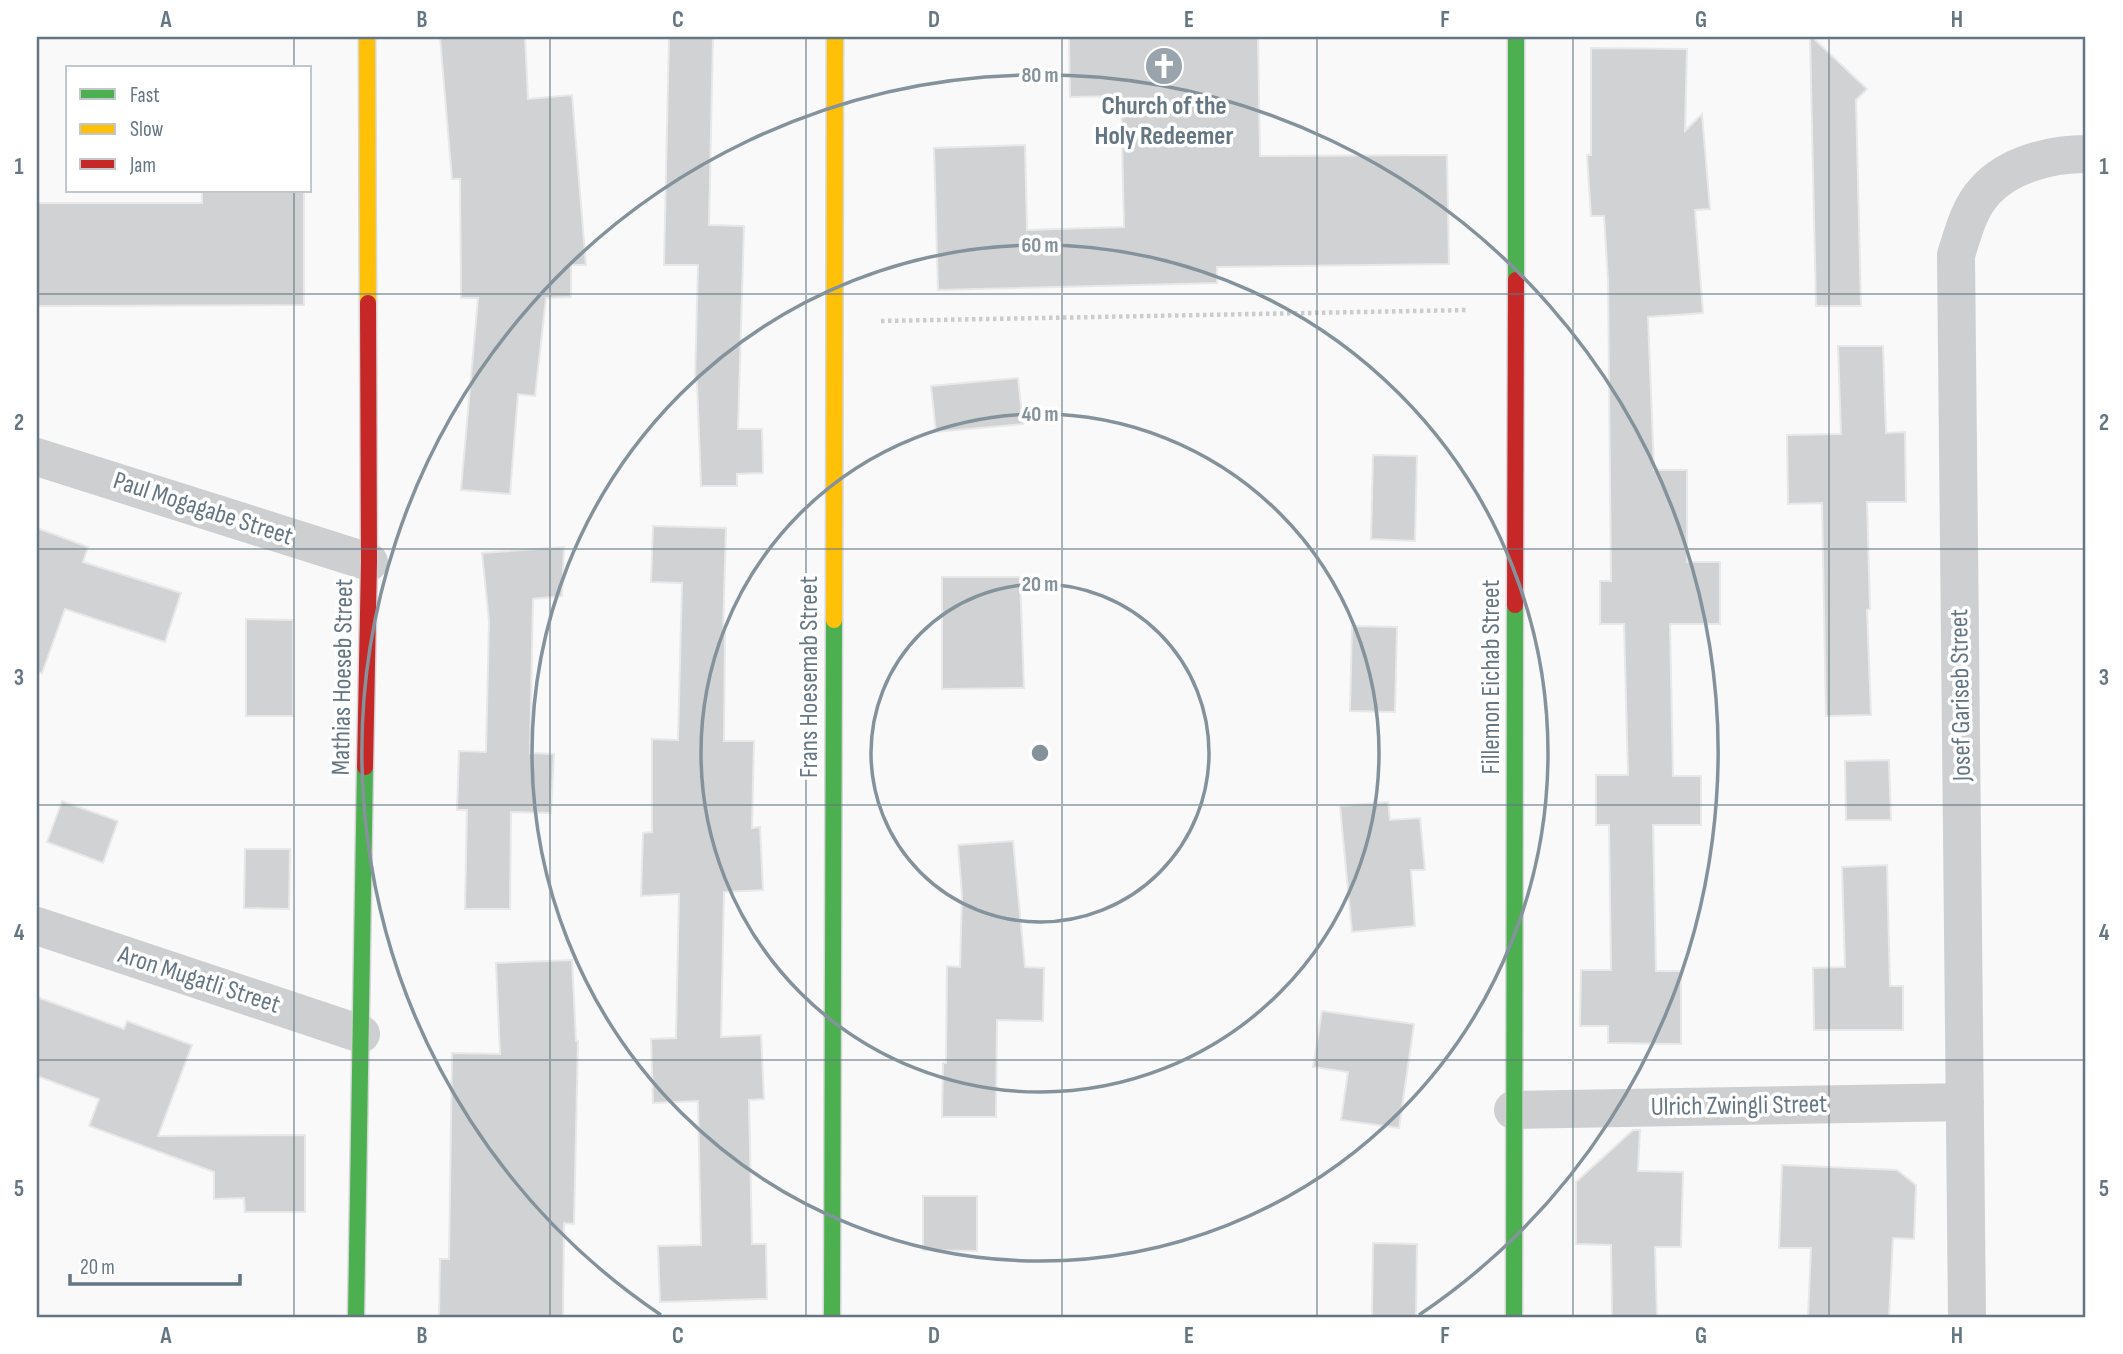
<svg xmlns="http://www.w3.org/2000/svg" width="2123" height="1354" viewBox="0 0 2123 1354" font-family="'Sofia Sans Condensed',sans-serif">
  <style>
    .building { fill: #d0d2d3; stroke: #e8e8e8; stroke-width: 2 }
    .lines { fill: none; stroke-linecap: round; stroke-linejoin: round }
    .fast-casing { stroke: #d5d6d7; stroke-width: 19 }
    .slow-casing { stroke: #d5d6d7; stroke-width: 19 }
    .jam-casing { stroke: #d5d6d7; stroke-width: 19 }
    .path { stroke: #cbcccd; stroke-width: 4.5; stroke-dasharray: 3.5 3.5; stroke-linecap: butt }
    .street { stroke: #cecfd0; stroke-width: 38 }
    .fast { stroke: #4caf50; stroke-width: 16 }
    .slow { stroke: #ffc107; stroke-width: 16 }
    .jam { stroke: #c62828; stroke-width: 16 }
    .grid { fill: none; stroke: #657683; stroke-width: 2; stroke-opacity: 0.55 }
    .ring { fill: none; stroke: #84929c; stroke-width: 3.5 }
    .labels { text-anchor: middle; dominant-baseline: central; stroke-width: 7; stroke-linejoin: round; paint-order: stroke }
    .poi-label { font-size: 26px; font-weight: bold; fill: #657683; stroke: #fff }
    .street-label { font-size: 26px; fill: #657683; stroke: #fff }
    .centre { fill: #84929c; stroke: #fff; stroke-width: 3.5 }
    .ring-label { font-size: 21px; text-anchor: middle; font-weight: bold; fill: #84929c; stroke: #fff; stroke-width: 7; stroke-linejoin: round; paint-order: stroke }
    .neatline { fill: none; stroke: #657683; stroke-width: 2.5 }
    .grid-label { font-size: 23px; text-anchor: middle; font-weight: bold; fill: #657683 }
  </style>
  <rect width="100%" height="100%" fill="#f9f9f9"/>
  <path class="building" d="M440,37h85l3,62 44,-4 14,170h-15v32l-25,1 -11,98 -17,-2 -8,100 -49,-4 17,-192h-17l-1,-119h-8z
    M669,37h44l-4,188 35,1 -6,203h24l1,44 -26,1v12h-36l-4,-104h-2l3,-117h-34z
    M1069,37h189l2,119 187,-1 2,109 -232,3v16l-279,7 -4,-142 91,-3 2,85 97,-3 -3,-131 -51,1z
    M1810,37h2l55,52 -11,11 5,206h-45z
    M1591,48l96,1 -2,82 17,-17 8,95 -15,1 8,103 -55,4 6,153h33v92h33v62h-50l3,152h28v49h-48l3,146h25v73l-73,-1v-17h-28l1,-56h30l-2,-145h-13v-50h32l-4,-151h-24v-43h11l-3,-301 -4,-64h-13l-4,-61h4z
    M202,191h102v114l-267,1v-103h165z
    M1838,346h45l3,87 19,-1 1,70h-39l3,107 -3,1 4,105 -45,1 -4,-213 -34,1 -1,-69 54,-1z
    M1018,378l5,46 -87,8 -5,-46z
    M1373,455l44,1 -2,85 -44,-2z
    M653,526l73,2 -3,104h2l-1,109h30l-2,87 8,-1 3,63 -39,2 -3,145 40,-2 3,64 -15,1 3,144h14l1,55 -107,3 -2,-56 43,-1 -3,-144 -45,2 -2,-64 25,-1 3,-144 -38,2 2,-63 9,-1v-93l26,1 4,-157 -31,-1z
    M37,528l51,19 -5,15 98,31 -16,49 -100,-33 -23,64 -5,-1z
    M564,547l-2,49 -29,3 -3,154 24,1 -3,59 -40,-1 -1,97h-45l2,-99h-10l2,-59 27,1 3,-131 -7,-68z
    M942,577h78l4,111 -82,1z
    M246,619l47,1v96h-47z
    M1352,626l45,1 -2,85 -45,-1z
    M1889,760l2,60h-45l-1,-59z
    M62,801l56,20 -15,42 -56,-21z
    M1388,802l2,18 30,-2 5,52h-14l4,56 -63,6 -12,-126z
    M1013,841l12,126 19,1 -1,53 -46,-1 -1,97h-54l1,-54h3l1,-97 13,1 2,-71 -4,-51z
    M245,849h45l-1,60 -45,-1z
    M1887,865l3,121h13v44h-89l-1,-62 32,-1 -3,-100z
    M572,960l4,81h2l-4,183 -10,-1 -1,94h-124l1,-58h9l3,-206 48,1 -4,-91z
    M37,997l87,32 3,-8 65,24 -34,91 147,-1v77h-60l-1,-14 -30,1v-27l-125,-46 10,-27 -62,-23z
    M1322,1011l92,13 -15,104 -58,-8 7,-48 -35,-5z
    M1633,1130h7l-2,41 45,1 -2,75h-26l2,70h-45l-1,-72 -35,-1v-62z
    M1782,1165l115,5 19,15 -2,54 -21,-1 -4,79h-81l3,-69h-32z
    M923,1196h54v55l-54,-1z
    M1373,1243l44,1 -1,73h-44z"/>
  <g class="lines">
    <defs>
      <path id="fast" d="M1516,37v243
        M356,1317l9,-550
        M832,1317l2,-697
        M1514,1317l1,-712"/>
      <path id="slow" d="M367,37l1,266
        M834,620l1,-583"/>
      <path id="jam" d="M1515,605l1,-325
        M365,767l4,-205 -1,-259"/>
    </defs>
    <use href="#fast" class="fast-casing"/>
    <use href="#slow" class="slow-casing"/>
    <use href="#jam" class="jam-casing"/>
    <path class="path" d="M881,321l587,-11"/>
    <path class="street" d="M37,457l332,105
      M37,926l324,108
      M1513,1110l452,-8
      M1967,1317l-11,-1062c7,-22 13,-47 29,-64 24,-27 67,-37 101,-37"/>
    <use href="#fast" class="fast"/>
    <use href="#slow" class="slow"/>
    <use href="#jam" class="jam"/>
  </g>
  <path class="grid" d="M294,37v31M550,37v1280M806,37v1280M1062,37v1280M1317,37v1280M1573,37v1280M1829,37v1280M294,191v1126M37,294h2049M37,549h2049M37,805h2049M37,1060h2049"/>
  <g class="ring">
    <circle cx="1040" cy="753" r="169"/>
    <circle cx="1040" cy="753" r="339"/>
    <circle cx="1040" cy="753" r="508"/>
    <path d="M661 1315A678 678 0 1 1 1419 1315"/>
  </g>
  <defs>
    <symbol id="church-disc" viewBox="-11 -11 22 22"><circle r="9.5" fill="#99a4ac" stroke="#fff"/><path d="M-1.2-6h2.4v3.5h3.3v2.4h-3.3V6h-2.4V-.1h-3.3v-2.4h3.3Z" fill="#fff"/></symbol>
  </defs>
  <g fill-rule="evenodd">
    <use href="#church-disc" x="1142" y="44" width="44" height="44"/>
  </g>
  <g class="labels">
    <g class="poi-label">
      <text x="1164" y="106">Church of the<tspan x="1164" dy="30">Holy Redeemer</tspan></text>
    </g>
    <g class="street-label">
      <text transform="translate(203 509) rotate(18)">Paul Mogagabe Street</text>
      <text transform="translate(343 677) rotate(-89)">Mathias Hoeseb Street</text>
      <text transform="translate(809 677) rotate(-90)">Frans Hoesemab Street</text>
      <text transform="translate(1491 677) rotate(-90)">Fillemon Eichab Street</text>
      <text transform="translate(1961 695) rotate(-91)">Josef Gariseb Street</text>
      <text transform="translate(199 980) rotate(18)">Aron Mugatli Street</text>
      <text transform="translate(1739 1106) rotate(-1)">Ulrich Zwingli Street</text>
    </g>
  </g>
  <circle cx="1040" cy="753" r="10" class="centre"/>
  <g class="ring-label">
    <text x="1040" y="82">80 m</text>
    <text x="1040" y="252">60 m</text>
    <text x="1040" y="421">40 m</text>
    <text x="1040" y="591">20 m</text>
  </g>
  <rect width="2123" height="1354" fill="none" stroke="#ffffff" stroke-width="77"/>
  <rect x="66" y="66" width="245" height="126" fill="#ffffff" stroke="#c1c8cd" stroke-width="2"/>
  <rect x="80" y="89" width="35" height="10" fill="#4caf50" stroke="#c1c8cd" stroke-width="2"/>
  <text x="130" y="102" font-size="21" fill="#657683">Fast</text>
  <rect x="80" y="124" width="35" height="10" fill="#ffc107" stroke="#c1c8cd" stroke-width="2"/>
  <text x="130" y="136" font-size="21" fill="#657683">Slow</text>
  <rect x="80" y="159" width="35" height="10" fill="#c62828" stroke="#c1c8cd" stroke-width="2"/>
  <text x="130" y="172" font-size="21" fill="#657683">Jam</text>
  <path d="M70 1274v10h170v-10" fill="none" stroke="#657683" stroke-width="3.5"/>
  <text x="80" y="1274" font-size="21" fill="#657683" stroke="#ffffff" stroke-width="5" paint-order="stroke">20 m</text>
  <rect x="38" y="38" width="2046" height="1278" class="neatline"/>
  <g class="grid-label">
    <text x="166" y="27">A</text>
    <text x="422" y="27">B</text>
    <text x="678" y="27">C</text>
    <text x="934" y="27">D</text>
    <text x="1189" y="27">E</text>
    <text x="1445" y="27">F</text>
    <text x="1701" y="27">G</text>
    <text x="1957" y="27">H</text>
    <text x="19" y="174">1</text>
    <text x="2104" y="174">1</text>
    <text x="19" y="430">2</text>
    <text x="2104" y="430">2</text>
    <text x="19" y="685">3</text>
    <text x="2104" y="685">3</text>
    <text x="19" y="940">4</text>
    <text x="2104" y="940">4</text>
    <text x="19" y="1196">5</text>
    <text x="2104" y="1196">5</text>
    <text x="166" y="1343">A</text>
    <text x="422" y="1343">B</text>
    <text x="678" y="1343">C</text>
    <text x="934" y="1343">D</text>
    <text x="1189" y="1343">E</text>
    <text x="1445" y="1343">F</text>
    <text x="1701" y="1343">G</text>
    <text x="1957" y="1343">H</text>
  </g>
</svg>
